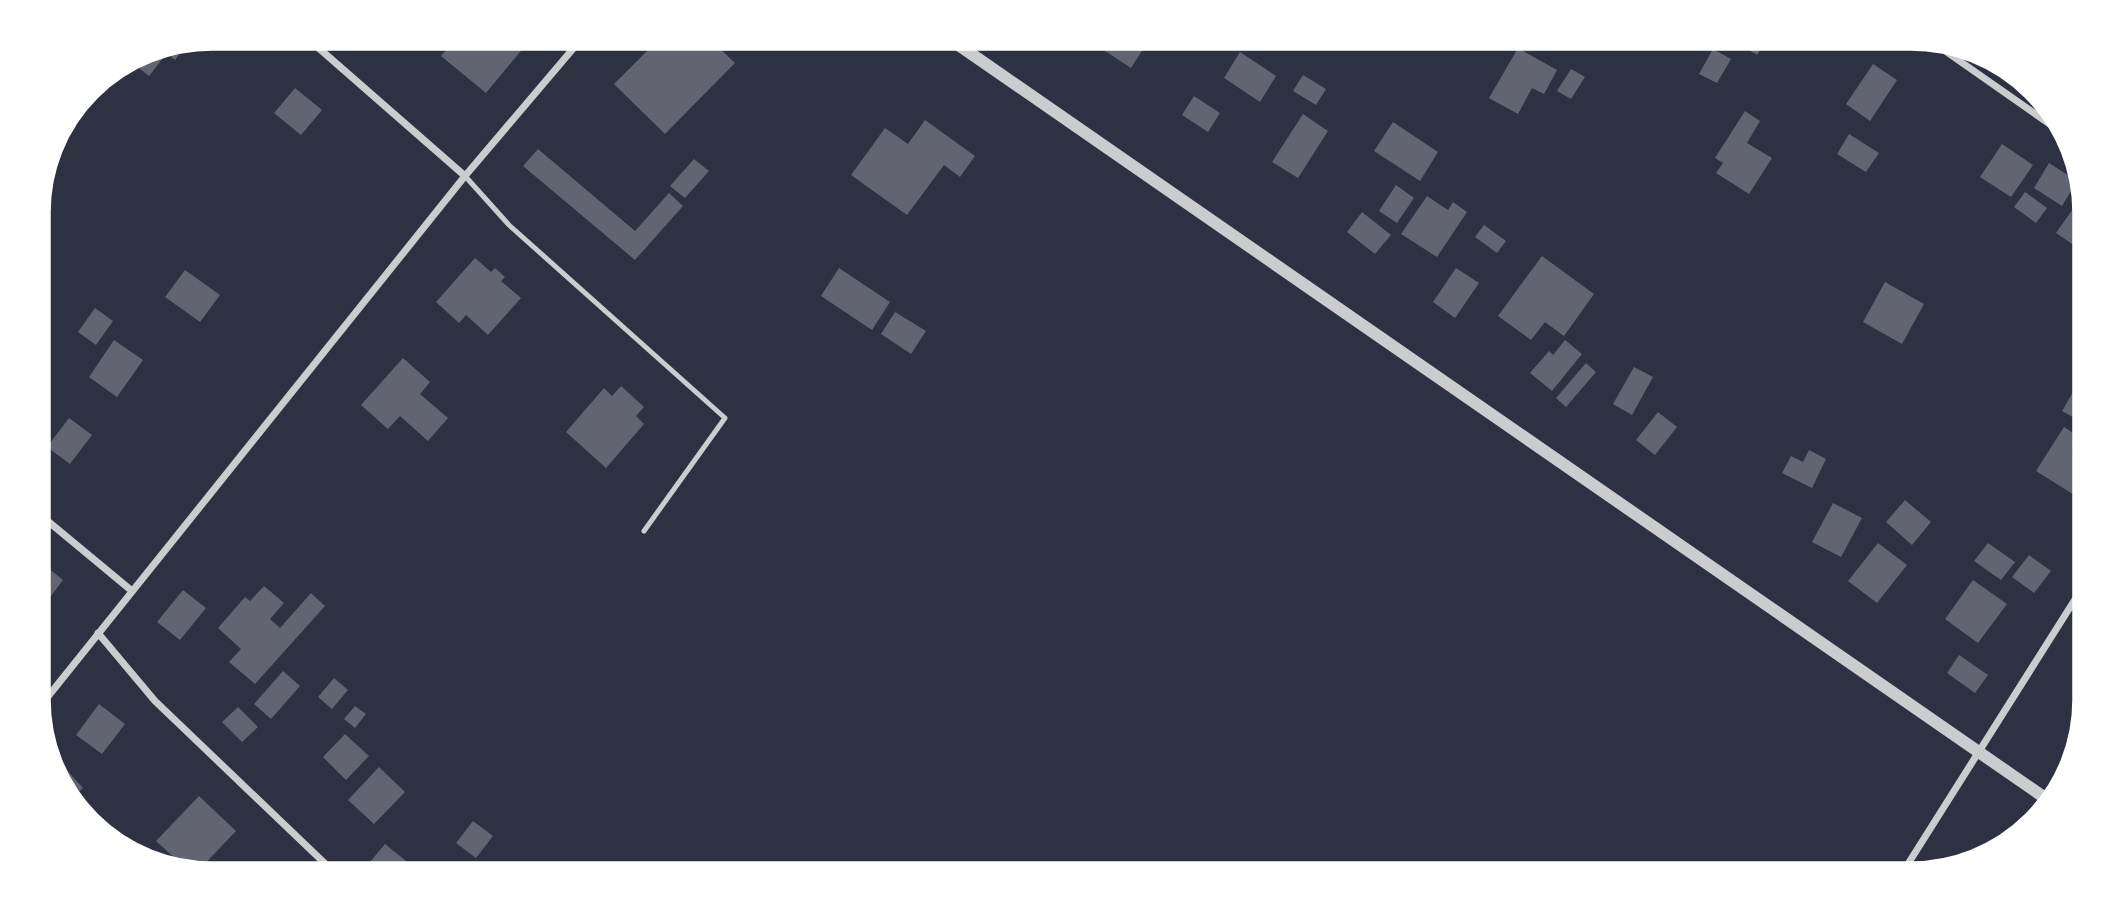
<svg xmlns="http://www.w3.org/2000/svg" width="2123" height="912" viewBox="0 0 2123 912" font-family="'IBM Plex Sans',sans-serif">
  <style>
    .building { fill: #626471 }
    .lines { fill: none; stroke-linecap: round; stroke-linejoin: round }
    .service { stroke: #caccd0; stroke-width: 5 }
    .minor { stroke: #caccd0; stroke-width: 7 }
    .tertiary { stroke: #caccd0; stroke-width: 12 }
    .rim { fill: none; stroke: #fff; stroke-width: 3.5 }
  </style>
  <rect width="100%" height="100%" fill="#2d3142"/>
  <path class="building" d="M457,37h68l5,3 -44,53 -45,-37z
    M661,37h47l27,26 -70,71 -51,-50z
    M1106,37h37l6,3 -18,28 -32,-21z
    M1727,37h42l-12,18z
    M182,43l4,3 -11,14 -8,-7 -18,23 -20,-16 16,-10z
    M1518,48l39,22 -13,24 -12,-6 -14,26 -29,-16z
    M1713,49l18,10 -14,24 -18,-9z
    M1240,52l36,24 -16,26 -36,-24z
    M1873,64l24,16 -27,41 -24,-17z
    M1571,69l14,8 -14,22 -14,-8z
    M1303,75l23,14 -10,16 -23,-14z
    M295,88l27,22 -21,25 -27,-22z
    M1194,96l26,17 -12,19 -26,-17z
    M1745,111l15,10 -13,22 25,15 -23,36 -33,-21 7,-10 -8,-5z
    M1303,114l25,17 -30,47 -26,-16z
    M925,120l50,36 -15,21 -16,-12 -37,50 -56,-40 34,-47 23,16z
    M1393,122l45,30 -18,29 -46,-30z
    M1849,134l30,19 -13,19 -29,-18z
    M2002,144l31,21 -22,32 -31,-20z
    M538,149l97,82 34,-38 14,13 -48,54 -112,-94z
    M694,159l15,12 -24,27 -15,-12z
    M2049,163l28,18 -15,25 -28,-18z
    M1396,185l18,13 -17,25 -18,-12z
    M2025,192l22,16 -11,15 -22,-16z
    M1427,196l21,14 5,-8 14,10 -30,45 -36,-23z
    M2082,196l3,2 -1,54 -28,-19z
    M1362,212l29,23 -16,19 -28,-22z
    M1484,225l22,16 -9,12 -22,-16z
    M1542,256l52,38 -30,42 -19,-14 -14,18 -33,-24z
    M475,258l16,14 4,-4 10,9 -4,4 20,17 -33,37 -22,-20 -7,8 -23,-21z
    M839,268l51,34 -18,28 -51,-34z
    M1456,268l23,15 -24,35 -22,-16z
    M185,270l35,25 -20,27 -35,-25z
    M1885,282l39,22 -22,40 -39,-22z
    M95,308l18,13 -17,24 -18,-13z
    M895,312l31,19 -15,23 -30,-20z
    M114,340l29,20 -26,37 -28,-20z
    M1565,340l17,14 -30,37 -22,-18 19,-22 4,4z
    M403,358l27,24 -10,12 28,24 -20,23 -28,-25 -12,13 -27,-24z
    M1586,363l10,9 -30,35 -10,-9z
    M1634,367l19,10 -21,38 -19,-11z
    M621,386l23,21 -8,9 8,8 -38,44 -40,-36 38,-44 8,8z
    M2076,387l9,6v31l-23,-13z
    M1658,412l19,15 -22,28 -19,-15z
    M69,418l23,17 -22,29 -23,-17z
    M2064,427l17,11 -9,12 14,8v30l-7,10 -43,-27z
    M1809,450l17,9 -14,29 -30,-15 9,-17 12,6z
    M1905,500l26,22 -19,23 -26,-23z
    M1833,503l29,15 -21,39 -29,-15z
    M1878,543l29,22 -30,38 -29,-22z
    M1988,543l27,19 -14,18 -27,-19z
    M2029,555l22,16 -17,22 -22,-16z
    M43,564l20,16 -25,33v-43z
    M1973,580l34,24 -29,39 -33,-24z
    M264,586l20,17 -14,16 10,9 31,-35 14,13 -70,78 -26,-22 12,-13 -23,-21 27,-31 5,4z
    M183,590l23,18 -26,32 -23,-18z
    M1959,655l29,20 -13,18 -28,-20z
    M283,671l17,15 -29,33 -17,-15z
    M334,678l14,12 -16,19 -14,-12z
    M99,704l26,20 -23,30 -26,-19z
    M355,706l11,8 -11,14 -11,-9z
    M238,707l20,20 -16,15 -20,-20z
    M345,734l24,22 -23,24 -23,-23z
    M64,767l19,21 -13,12 -12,-28z
    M379,767l26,25 -31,32 -26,-24z
    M199,796l37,35 -39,41 -9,-2 -32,-29z
    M473,821l20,15 -17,22 -20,-15z
    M385,844l26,21 -8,10h-27l-10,-8z
    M509,862l17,13h-28z"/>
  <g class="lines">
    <path class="service" d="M832,37l7,4 36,-4
      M465,176l44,49 216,193 -81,113"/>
    <path class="minor" d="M306,37l159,139
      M1931,41l130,91
      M38,513l94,78
      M98,633l57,68 182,174
      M38,709l427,-533 118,-139
      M1901,875l185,-293"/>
    <path class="tertiary" d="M947,37l1101,763"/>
  </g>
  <path d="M0 0H2123V912H0ZM212 49H1911A163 163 0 0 1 2074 212V700A163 163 0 0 1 1911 863H212A163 163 0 0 1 49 700V212A163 163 0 0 1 212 49Z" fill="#fff" fill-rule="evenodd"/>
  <path class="rim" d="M212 49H1911A163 163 0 0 1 2074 212V700A163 163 0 0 1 1911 863H212A163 163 0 0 1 49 700V212A163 163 0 0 1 212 49Z"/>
</svg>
